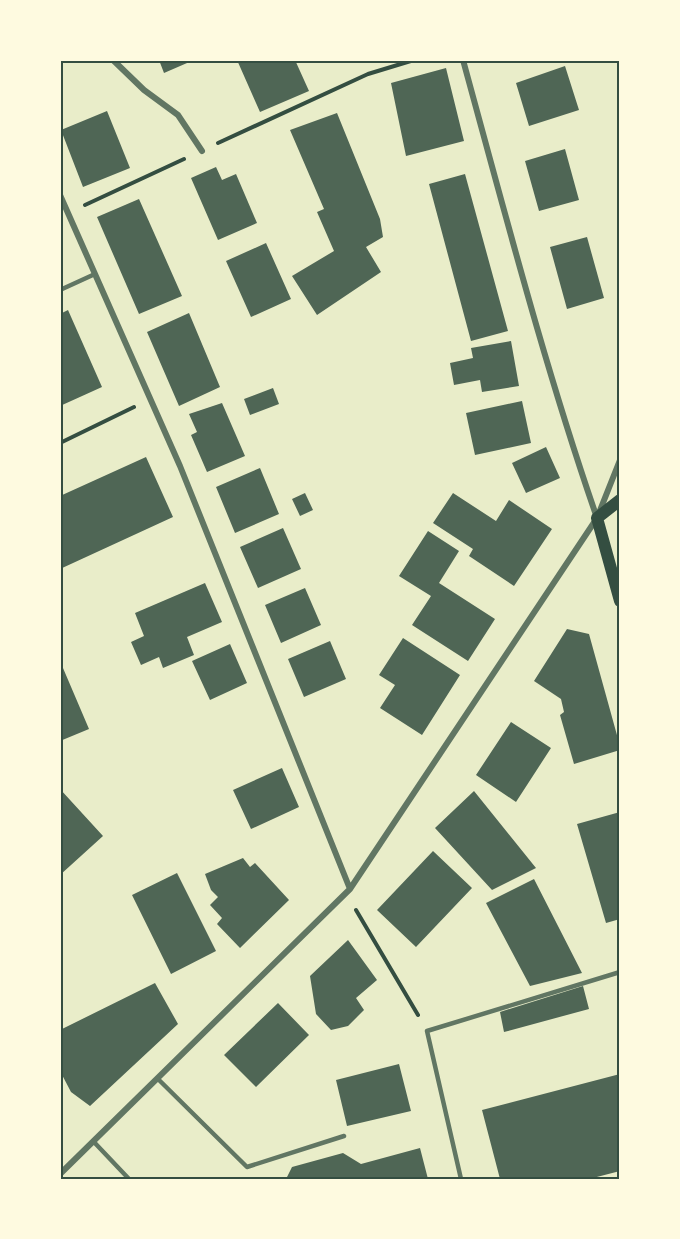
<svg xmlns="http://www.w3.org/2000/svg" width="680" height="1239" viewBox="0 0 680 1239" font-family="Helvetica,sans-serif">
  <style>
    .building { fill: #4f6655 }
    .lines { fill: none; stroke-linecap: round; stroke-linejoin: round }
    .path { stroke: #344e41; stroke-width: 4 }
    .service { stroke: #617663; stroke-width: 4.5 }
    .minor { stroke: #617663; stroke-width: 6 }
    .secondary { stroke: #344e41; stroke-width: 12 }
    .neatline { fill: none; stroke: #344e41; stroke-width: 2 }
  </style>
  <rect width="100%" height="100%" fill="#e9edc9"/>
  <path class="building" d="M159,60h35l-30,13z
    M237,60h58l14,31 -49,21z
    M565,66l14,44 -50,16 -13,-43z
    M446,68l18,73 -58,15 -15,-73z
    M107,111l23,57 -47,19 -22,-57z
    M337,113l43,106 3,18 -17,10 15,25 -64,43 -25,-39 42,-25 -17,-39 7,-3 -34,-79z
    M565,149l14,51 -40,11 -14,-50z
    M216,167l6,13 14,-6 21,49 -39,17 -27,-62z
    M465,174l43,157 -37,10 -42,-157z
    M139,199l43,97 -43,18 -42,-97z
    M587,237l17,61 -37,11 -17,-62z
    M266,243l25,56 -40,18 -25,-56z
    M68,310l34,77 -42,19v-92z
    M189,313l31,74 -41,19 -32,-74z
    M511,341l8,45 -37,6 -2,-12 -26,5 -4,-22 23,-5 -2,-10z
    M273,388l6,16 -29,11 -6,-16z
    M522,401l9,42 -56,12 -9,-42z
    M222,403l23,53 -38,16 -16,-37 6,-3 -8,-18z
    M546,447l14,31 -34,15 -14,-30z
    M146,457l27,60 -113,52v-73z
    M260,468l19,46 -44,19 -19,-46z
    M305,493l8,17 -13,6 -8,-17z
    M453,493l43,28 13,-21 43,29 -38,57 -45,-30 4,-7 -40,-26z
    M283,528l18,41 -43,19 -18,-41z
    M428,531l31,20 -20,32 56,36 -27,42 -56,-36 19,-29 -32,-20z
    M205,583l17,39 -35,15 7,18 -31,13 -4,-11 -18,8 -10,-23 13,-6 -9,-23z
    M305,588l16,37 -40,18 -16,-38z
    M567,629l22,5 31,112v4l-46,14 -14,-49 4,-3 -3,-13 -27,-18z
    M403,638l57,37 -38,60 -42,-27 15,-23 -16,-10z
    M330,641l16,38 -42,18 -16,-38z
    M230,644l17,39 -37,17 -18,-39z
    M60,661l29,68 -29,12z
    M511,722l40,26 -35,54 -40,-27z
    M282,768l17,39 -48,22 -18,-39z
    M60,789l43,47 -43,39z
    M474,791l62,77 -44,22 -57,-62z
    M620,812v107l-14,4 -29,-99z
    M433,851l39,37 -56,59 -39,-37z
    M243,858l7,9 5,-4 34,37 -49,48 -23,-24 5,-6 -12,-13 8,-8 -7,-7 -6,-16z
    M177,873l39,78 -45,23 -39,-79z
    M534,879l48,94 -52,13 -44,-83z
    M348,940l29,40 -21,18 8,12 -16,16 -17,4 -15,-16 -6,-38z
    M155,983l23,41 -88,82 -19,-14 -11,-21v-41z
    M583,986l6,23 -85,23 -4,-20z
    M278,1003l31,32 -53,52 -32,-32z
    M399,1064l12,47 -64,15 -11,-46z
    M620,1074v97l-31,8h-89l-18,-69z
    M420,1148l8,31h-142l6,-12 51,-14 18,11z"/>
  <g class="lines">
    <path class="path" d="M218,143l150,-69 46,-14
      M85,205l99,-46
      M60,443l74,-36
      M356,910l62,105"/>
    <path class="service" d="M60,290l35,-16
      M158,1079l89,88 97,-31
      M93,1141l36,38
      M461,1179l-34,-148 193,-59"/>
    <path class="minor" d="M113,60l31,30 34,25 24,36
      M463,60c42,153 82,308 134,458
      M60,195l120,271 170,423
      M60,1174l290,-285 247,-371 23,-58"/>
    <path class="secondary" d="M620,500l-23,18 23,83"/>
  </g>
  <rect width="680" height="1239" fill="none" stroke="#fefae0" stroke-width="123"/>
  <rect x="62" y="62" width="556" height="1116" class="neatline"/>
</svg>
